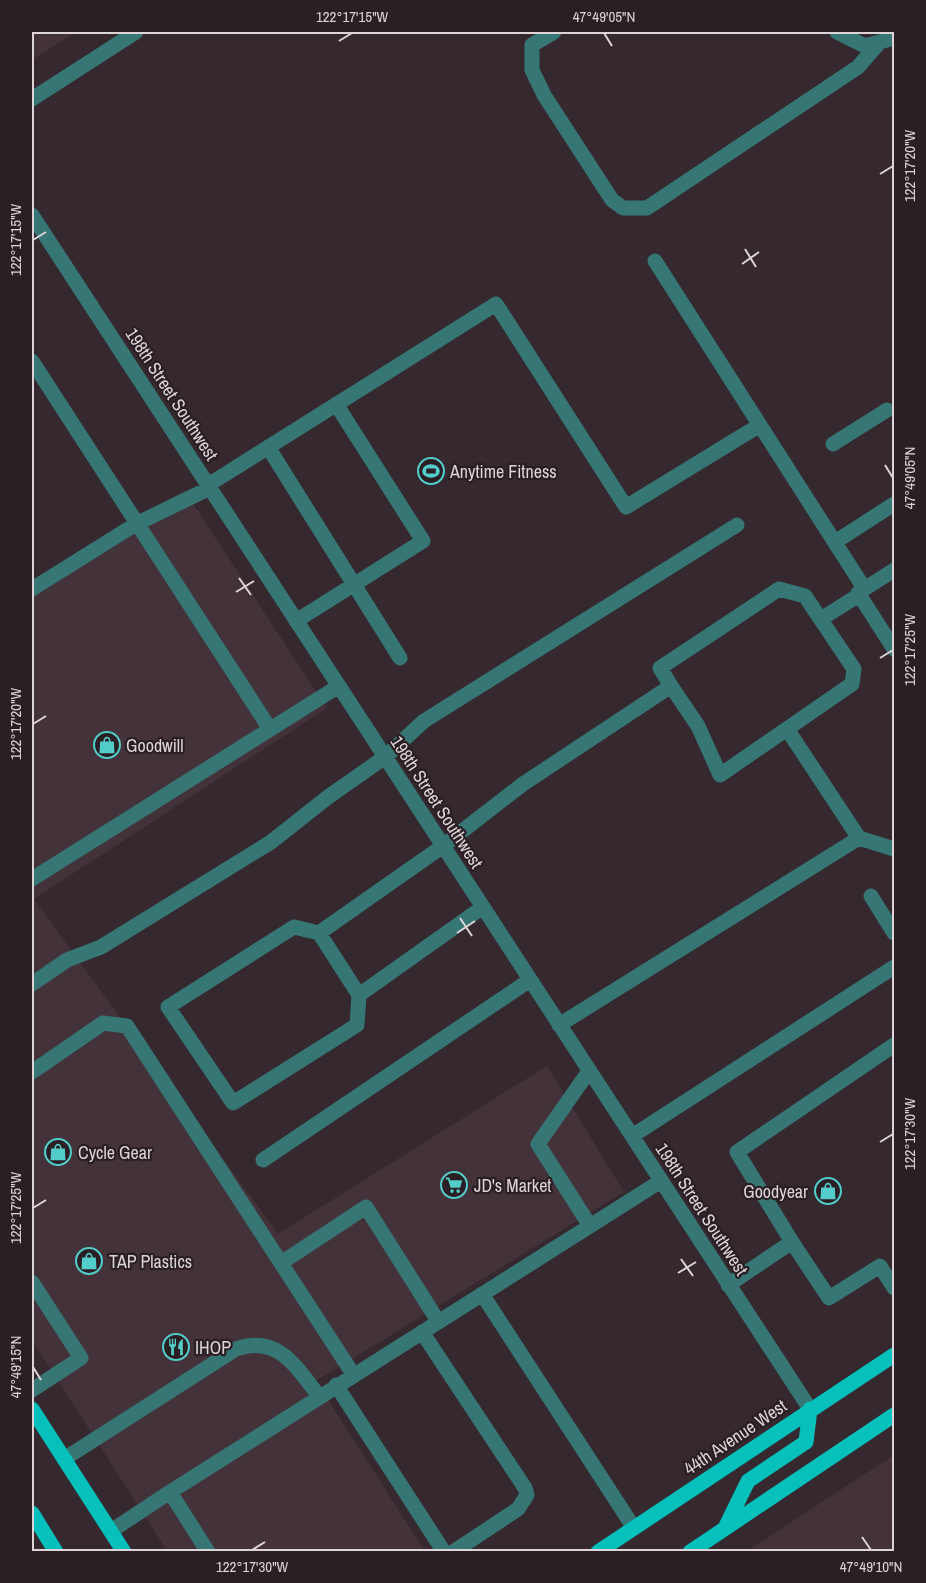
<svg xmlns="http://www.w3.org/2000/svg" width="926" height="1583" viewBox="0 0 926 1583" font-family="'Archivo Narrow',sans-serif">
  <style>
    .built { fill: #44323a }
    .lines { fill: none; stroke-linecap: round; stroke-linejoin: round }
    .minor { stroke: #367674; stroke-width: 15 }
    .major { stroke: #06c0bc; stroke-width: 15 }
    .ticks { fill: none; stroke: #dcd4d7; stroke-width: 2 }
    .labels { text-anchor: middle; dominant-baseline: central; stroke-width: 4.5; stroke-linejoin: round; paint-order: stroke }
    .street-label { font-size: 18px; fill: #dcd4d7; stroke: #2a1f24 }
    .poi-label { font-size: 18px; fill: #dcd4d7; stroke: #2a1f24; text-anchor: start }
    .neatline { fill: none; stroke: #dcd4d7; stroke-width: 2 }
    .ticks-label { font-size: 15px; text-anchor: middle; fill: #dcd4d7 }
  </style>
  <rect width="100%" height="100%" fill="#35282e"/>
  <path class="built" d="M32,32h44l-44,28z
    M184,490l143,218 -293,191 244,335 269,-168 77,126 -308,189 109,170h-258l-135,-211v-748z
    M894,1455v96h-147z"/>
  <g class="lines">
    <path class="minor" d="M554,32l-22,13v25l12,25 68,105 11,8h24l211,-141 20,-23
      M837,32l28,14 29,-8
      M32,99l104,-67
      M32,215l778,1194
      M655,261l209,327
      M32,361l238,368
      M833,444l54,-34
      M268,447l132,211
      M208,485l288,-181 130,203 134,-82
      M835,542l59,-38
      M894,570l-36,23 36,56
      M32,589l104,-65 74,-36
      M821,619l38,-24
      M296,621l127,-80 -87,-137
      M859,838l35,11
      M32,879l307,-193
      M871,896l23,37
      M483,907l-124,88 -2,30 -124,78 -65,-96 126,-80 25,6 124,-87 80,-62 148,-98 27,40 22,49 132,-91 2,-15 -49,-73 -26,-7 -119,79 11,18
      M319,933l40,62
      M32,984l35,-24 34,-13 170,-105 57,-45 57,-40 39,-36 313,-196
      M559,1025l300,-187 -72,-109
      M589,1071l-51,73 52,82
      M32,1072l71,-49 24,3 226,348
      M632,1136l262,-169
      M263,1160l267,-180
      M792,1242l-55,-90 157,-107
      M281,1263l85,-56 72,114
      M32,1282l49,76 -49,32
      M728,1285l64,-43 37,56 51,-32 14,22
      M482,1294l152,234
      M422,1332l103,156 2,7 -9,14 -65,43
      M336,1385l108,167
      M64,1459l172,-110c42,-15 60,18 83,47
      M170,1492l491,-311
      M111,1531l59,-39 38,60"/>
    <path class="major" d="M32,1409l92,143
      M32,1513l24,39
      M726,1526l22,-45 58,-39 4,-33
      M598,1552l296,-197
      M690,1552l204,-137"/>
  </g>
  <path class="ticks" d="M604,33l8,13M339,41l13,-8M880,174l13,-8M33,240l13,-8M745,249l11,18M742,264l17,-12M885,465l8,13M239,578l12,17M236,592l18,-11M880,658l13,-8M33,724l13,-8M460,918l12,18M457,933l18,-12M880,1142l13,-8M33,1208l13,-8M681,1259l12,17M678,1273l18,-11M33,1367l8,13M862,1537l9,13M252,1550l13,-8"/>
  <defs>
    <symbol id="stadium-ring" viewBox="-11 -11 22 22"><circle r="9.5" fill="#2a1f24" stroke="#53cdc9" stroke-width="1.5"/><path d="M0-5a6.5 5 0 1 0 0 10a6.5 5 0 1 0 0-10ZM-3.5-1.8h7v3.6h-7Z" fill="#53cdc9"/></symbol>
    <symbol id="shop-ring" viewBox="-11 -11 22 22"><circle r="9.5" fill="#2a1f24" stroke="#53cdc9" stroke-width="1.5"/><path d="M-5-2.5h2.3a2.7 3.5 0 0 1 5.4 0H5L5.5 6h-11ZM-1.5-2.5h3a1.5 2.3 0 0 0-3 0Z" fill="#53cdc9"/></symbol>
    <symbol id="supermarket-ring" viewBox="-11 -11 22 22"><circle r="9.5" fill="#2a1f24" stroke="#53cdc9" stroke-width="1.5"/><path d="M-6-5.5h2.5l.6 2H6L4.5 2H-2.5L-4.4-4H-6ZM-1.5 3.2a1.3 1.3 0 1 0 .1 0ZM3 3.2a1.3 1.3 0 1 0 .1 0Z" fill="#53cdc9"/></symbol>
    <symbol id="restaurant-ring" viewBox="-11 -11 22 22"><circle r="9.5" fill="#2a1f24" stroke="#53cdc9" stroke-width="1.5"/><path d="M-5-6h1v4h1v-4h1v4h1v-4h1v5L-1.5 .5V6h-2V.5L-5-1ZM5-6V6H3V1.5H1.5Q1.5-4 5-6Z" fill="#53cdc9"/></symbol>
  </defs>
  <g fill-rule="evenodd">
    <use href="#stadium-ring" x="416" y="456" width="30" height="30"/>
    <use href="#shop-ring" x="92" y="730" width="30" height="30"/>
    <use href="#shop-ring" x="43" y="1137" width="30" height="30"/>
    <use href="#supermarket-ring" x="439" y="1170" width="30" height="30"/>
    <use href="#shop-ring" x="813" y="1176" width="30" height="30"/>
    <use href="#shop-ring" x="74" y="1246" width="30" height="30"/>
    <use href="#restaurant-ring" x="161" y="1332" width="30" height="30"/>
  </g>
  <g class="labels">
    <g class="street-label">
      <text transform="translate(172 394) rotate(57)">198th Street Southwest</text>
      <text transform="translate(437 802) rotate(57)">198th Street Southwest</text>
      <text transform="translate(702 1209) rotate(57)">198th Street Southwest</text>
      <text transform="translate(735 1437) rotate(-34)">44th Avenue West</text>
    </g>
    <g class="poi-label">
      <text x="450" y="471">Anytime Fitness</text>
      <text x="126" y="745">Goodwill</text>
      <text x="78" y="1152">Cycle Gear</text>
      <text x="474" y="1185">JD's Market</text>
      <text x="808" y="1191" text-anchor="end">Goodyear</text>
      <text x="109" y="1261">TAP Plastics</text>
      <text x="195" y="1347">IHOP</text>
    </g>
  </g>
  <rect width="926" height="1583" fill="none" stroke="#2a1f24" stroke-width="66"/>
  <rect x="33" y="33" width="860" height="1517" class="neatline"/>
  <g class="ticks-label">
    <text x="352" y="22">122°17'15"W</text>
    <text x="604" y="22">47°49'05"N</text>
    <text transform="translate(910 166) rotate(-90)" y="5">122°17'20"W</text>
    <text transform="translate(16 240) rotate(-90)" y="5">122°17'15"W</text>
    <text transform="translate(910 478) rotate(-90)" y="5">47°49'05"N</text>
    <text transform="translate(910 650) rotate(-90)" y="5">122°17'25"W</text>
    <text transform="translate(16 724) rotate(-90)" y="5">122°17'20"W</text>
    <text transform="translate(910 1134) rotate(-90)" y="5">122°17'30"W</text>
    <text transform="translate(16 1208) rotate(-90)" y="5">122°17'25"W</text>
    <text transform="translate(16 1367) rotate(-90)" y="5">47°49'15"N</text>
    <text x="252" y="1572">122°17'30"W</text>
    <text x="871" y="1572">47°49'10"N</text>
  </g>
</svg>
